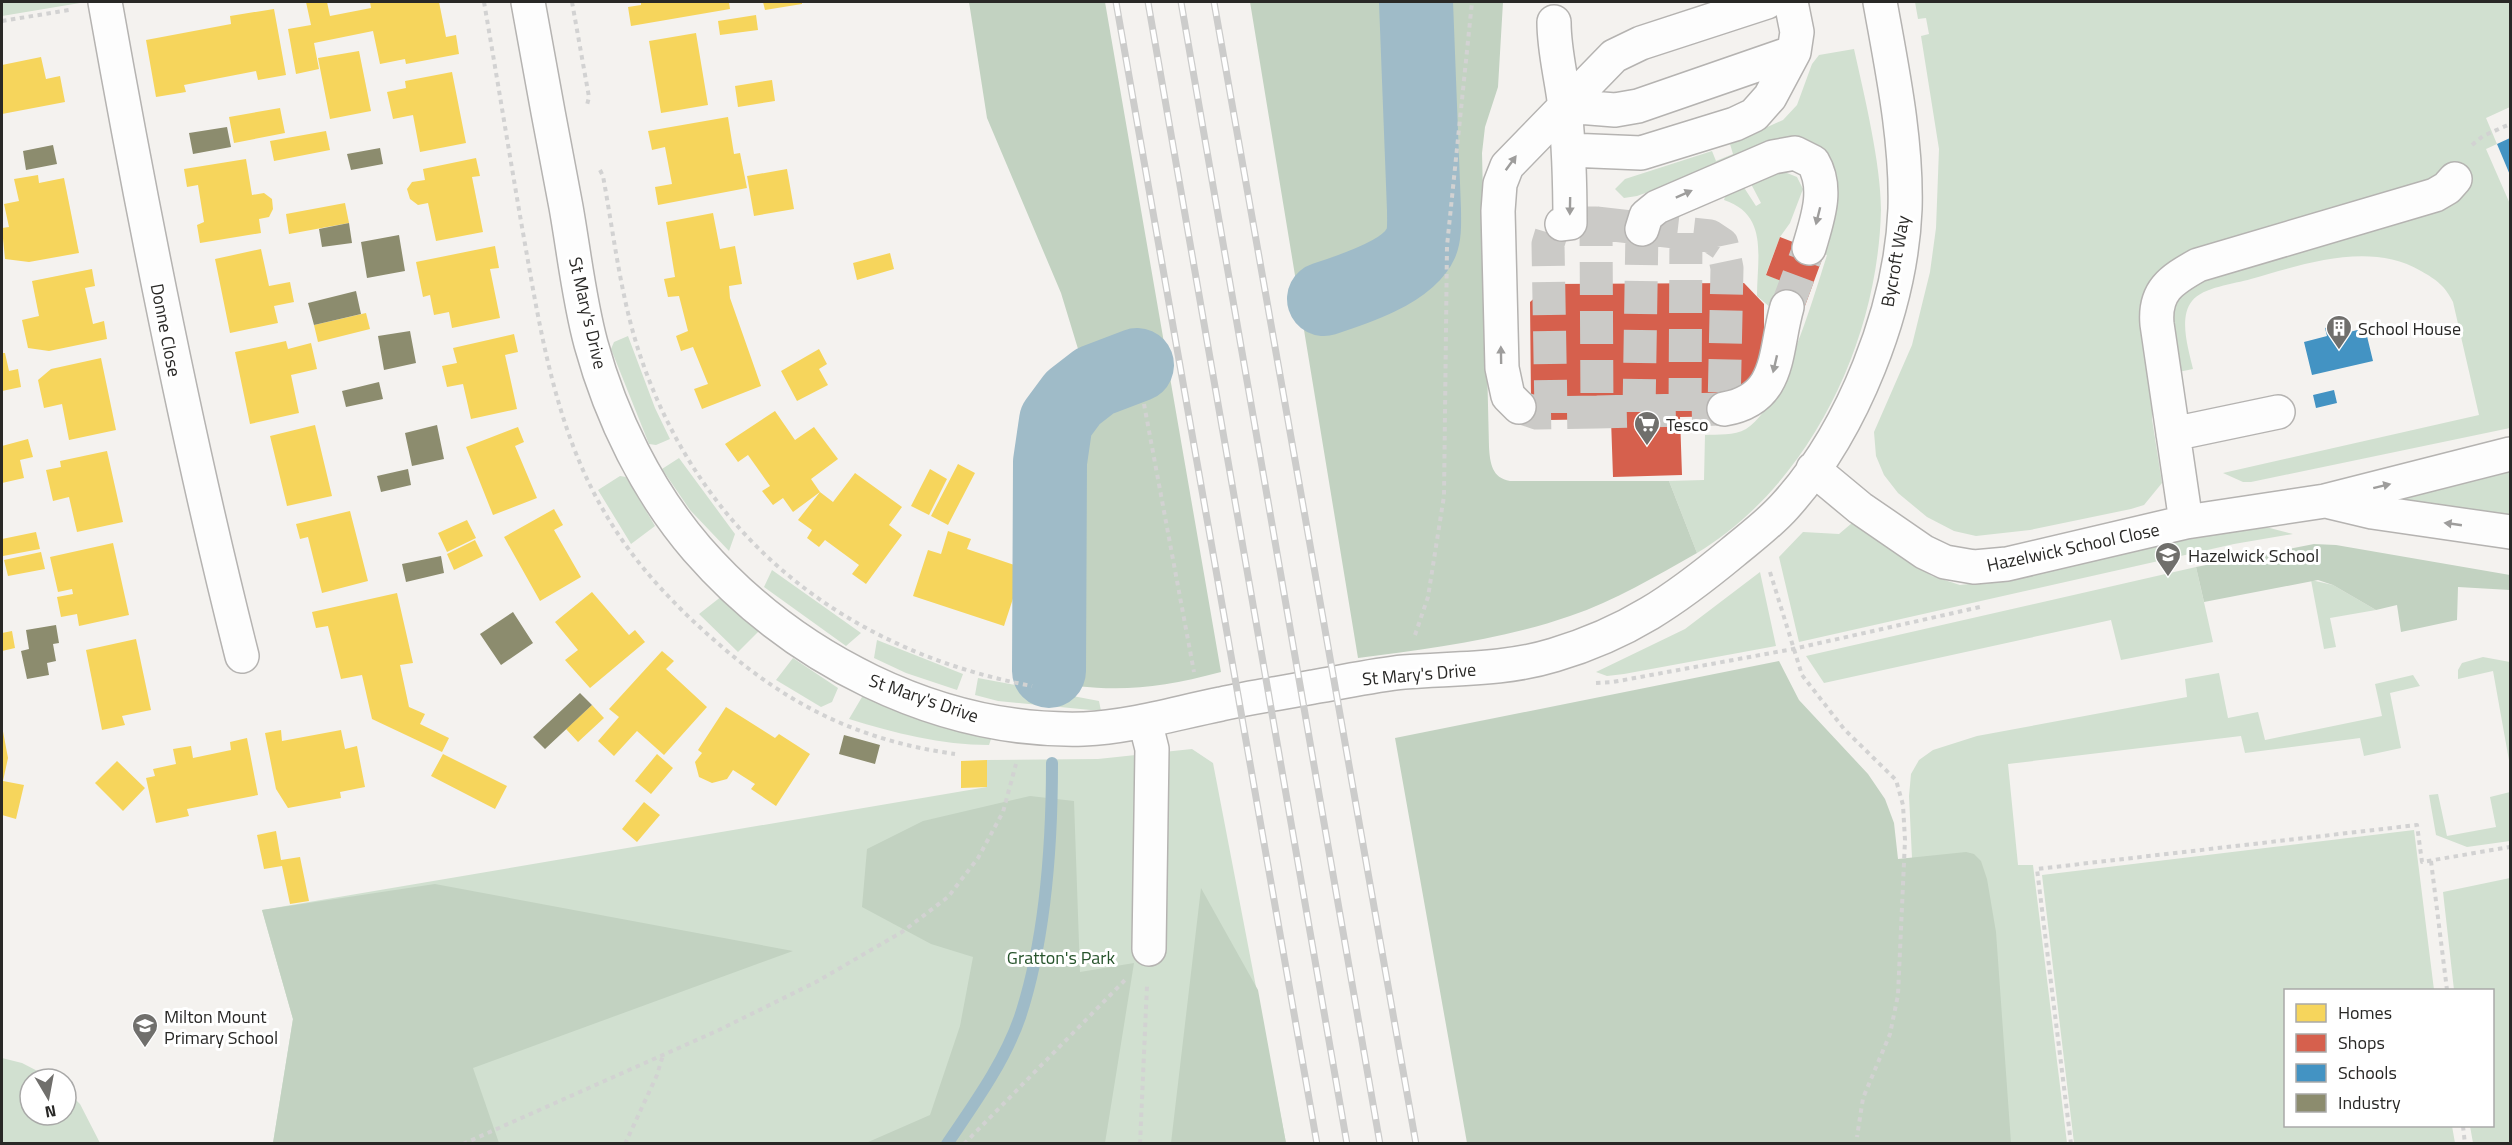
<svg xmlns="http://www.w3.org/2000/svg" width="2512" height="1145" viewBox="0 0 2512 1145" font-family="'Titillium Web',sans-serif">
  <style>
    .green { fill: #d1e0d0 }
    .forest { fill: #c2d2c1 }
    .homes { fill: #f6d55c }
    .shops { fill: #d6604d }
    .schools { fill: #4393c3 }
    .industry { fill: #8c8c6e }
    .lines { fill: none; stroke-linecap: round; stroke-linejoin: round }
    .stream { stroke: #9fbbc8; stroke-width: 12 }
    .river { stroke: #9fbbc8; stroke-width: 74 }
    .minor-tunnel { stroke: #cbcac7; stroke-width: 33; stroke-dasharray: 33 16; stroke-linecap: butt }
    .minor-casing { stroke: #b5b3b1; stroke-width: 36 }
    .path { stroke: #d2d2d2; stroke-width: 4; stroke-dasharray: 4.5 4.5; stroke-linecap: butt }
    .minor { stroke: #fdfdfd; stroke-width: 33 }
    .rail-casing { stroke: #cccccb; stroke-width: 7 }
    .rail { stroke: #fff; stroke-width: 4.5; stroke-dasharray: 14; stroke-linecap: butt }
    .oneway { fill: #9e9d9c }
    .labels { text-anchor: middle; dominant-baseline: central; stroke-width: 6; stroke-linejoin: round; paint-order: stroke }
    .street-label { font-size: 18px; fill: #292826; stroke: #fff }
    .poi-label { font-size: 18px; fill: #292826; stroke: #fff; text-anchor: start }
    .park-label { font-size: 18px; fill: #27542c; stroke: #fff }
  </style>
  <rect width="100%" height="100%" fill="#f4f2ef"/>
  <path class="green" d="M2,2h77l1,1 -78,13z
    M1915,2h595v105l-24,11 11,26 -11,5 24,55v224l-259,54h-8l-20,-9 256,-58 -26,-113c-8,-16 -16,-22 -32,-31 -52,-30 -116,-7 -170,8 -17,5 -48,8 -59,22 -14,17 -3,50 1,68l-39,8 -2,42 10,64 -18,22 -13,4 -101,21 -54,6 -22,-5 -27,-14 -29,-24 -14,-18 -8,-19 -2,-24 38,-87 18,-73 6,-44 3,-79 -18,-113 8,-2 -3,-16 -8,1z
    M1854,49c10,45 27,115 27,161 -3,130 -70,274 -184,343l-28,-72 35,-1 1,-45c13,-1 29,1 41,-6 36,-22 68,-133 81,-174l-11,-4 14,-45 -49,-61 -144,51 -13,2 -9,-9 10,-10 87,-28 4,10 17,-7 -3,-10 53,-24 14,-15 15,-41 7,-9z
    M1782,171l15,6 6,12 -13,34 -10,14 -14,37 15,7 -10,27 -14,-12c0,-39 12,-81 -33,-96l2,-6 17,-8 13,20 5,-3 -11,-21z
    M628,336l27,72 15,31 -14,6 -7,-1 -38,-95 3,-7z
    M679,458l56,76 -6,17 -39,-41 -28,-41z
    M2510,468v56l-110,-21 -6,-8z
    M620,476l6,1 29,49 -24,18 -33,-54z
    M1852,523l80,53 28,9 35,-4 232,-53 35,-2 31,8 -59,10 -435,98 -20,-85 24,-25 36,2z
    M2196,567l17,75 -92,18 -10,-40 -287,63 -18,-27z
    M772,570l89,63 -15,13 -82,-59z
    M1760,572l16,74 -152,28 -17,2 -11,-4 89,-43z
    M2311,580l22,5 43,25 -46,8 6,29 -12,2z
    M722,596l37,35 -21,21 -39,-38z
    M877,640l86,34 -6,16 -51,-17 -32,-15z
    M2483,657l27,5v104l-17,-95 -35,8v-9l4,-7z
    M793,658l45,30 -6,14 -11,5 -45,-27z
    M2219,673l9,45 30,-6 7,28 117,-24 -7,-32 38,-9 7,11 -30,7 11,55 -37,8 -4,-18 -115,15 -4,-17 -233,28 10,101h15l34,278h-131l-44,-283 20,-2 -3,-62 2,-22 8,-14 14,-10 44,-14 210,-39 -2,-18z
    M978,678l121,23 2,10 -103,-10 -23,-6z
    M868,695l124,41 -3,9c-48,0 -94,-12 -140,-26l13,-22z
    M1192,749l21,14 73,380h-1013l20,-124 -31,-109 725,-123v-27l111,-1z
    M2510,792v49l-43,6 -31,-12 -7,-40 9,-1 9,42 49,-9 -6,-30z
    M2414,830l20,160h-148v136h166l3,17h-381l-32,-268z
    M2510,878v265h-37l-3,-17h22v-136h-38l-11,-98z
    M2,1058l20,5 31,16h-23v36h36v-25l14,14 20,39h-98z"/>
  <path class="forest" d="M969,2h136l116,670c-71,19 -113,21 -186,8l1,-217 1,-22 9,-28 -5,-26 41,-25 -21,-69 -74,-175z
    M1250,2h253l-5,85 -13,40 -3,26 7,294c1,16 3,31 21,34h159l28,72c-41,23 -82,48 -127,63 -69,24 -141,33 -212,42z
    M2314,544l22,1 174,30v15l-52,-3 -1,33 -56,12 -4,-27 -21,5 -43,-25 -15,-5 -114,22 -8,-35z
    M1779,661l20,39 69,74 17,25 9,24 4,36 68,-7 8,2 7,7 6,18 9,53 15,211h-544l-72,-405z
    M1030,796l44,5 6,171 54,-9 -29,180h-239l64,-28 30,-89 13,-69 -42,-13 -69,-37 5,-58 56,-28z
    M435,884l358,67 -320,117 26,75h-226l20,-124 -31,-109z
    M1201,888l57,102 28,153h-115z"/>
  <path class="homes" d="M306,2h21l3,14 41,-8 -1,-6h69l7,35 10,-2 3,19 -53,10 -1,-5 -25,5 -7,-33 -59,12 5,26 -23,5 -8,-45 23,-4z
    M641,2h88l1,7 -99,17 -3,-19 13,-2z
    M763,2h39v2l-37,6z
    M274,9l12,66 -28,5 -2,-9 -72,14 2,7 -30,5 -10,-57 85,-16 -1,-8z
    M756,15l2,15 -38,5 -2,-14z
    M696,33l12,72 -47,8 -12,-72z
    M359,51l12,60 -41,8 -12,-61z
    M41,57l5,22 14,-3 5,26 -63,12v-49z
    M452,72l14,71 -46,9 -7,-37 -20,4 -6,-27 19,-4 -1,-7z
    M772,80l3,21 -37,6 -3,-21z
    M280,108l5,25 -51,10 -5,-26z
    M728,117l6,37 6,-1 7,35 -89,17 -3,-18 17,-3 -7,-37 -13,3 -4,-19z
    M326,131l4,19 -56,11 -4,-20z
    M476,158l4,18 -8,1 11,55 -47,9 -8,-38 -10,2 -8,-6 -3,-10 5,-7 13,-2 -2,-11z
    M246,159l6,36 12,-2 8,6 1,10 -4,8 -10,2 2,14 -61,10 -3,-18 7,-3 -6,-37 -11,2 -3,-18z
    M787,169l7,40 -40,7 -7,-40z
    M38,175l1,8 25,-5 15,75 -50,9 -24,-3 -3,-31 7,-1 -5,-23 15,-3 -5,-22z
    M345,203l4,20 -60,11 -3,-20z
    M713,213l7,36 15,-3 7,38 -13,2 1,12 31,88 -59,23 -8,-20 14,-5 -15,-37 -12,4 -5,-15 12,-5 -9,-35 -11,1 -4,-18 11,-2 -9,-55z
    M495,246l4,22 -9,1 10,49 -48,10 -3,-16 -15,3 -4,-20 -7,2 -7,-35z
    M261,249l8,37 21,-4 4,20 -20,4 4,17 -48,10 -15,-74z
    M890,253l4,16 -37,11 -4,-17z
    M92,269l3,17 -10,2 8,36 11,-3 3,18 -58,12 -21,-3 -6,-28 17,-4 -7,-35z
    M366,313l4,16 -52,13 -4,-17z
    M514,334l4,18 -13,3 12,54 -46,10 -8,-35 -16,3 -5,-21 15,-3 -4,-15z
    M286,341l2,8 23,-6 6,26 -26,6 8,38 -49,11 -15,-72z
    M819,349l8,15 -8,5 9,16 -31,16 -16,-30z
    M2,353h3l4,18 9,-2 3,18 -19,4z
    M101,358l15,72 -47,10 -7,-36 -18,4 -6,-28 13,-11z
    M775,411l20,29 19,-13 24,32 -27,20 9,13 -27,20 -10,-14 -10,7 -11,-14 8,-5 -22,-31 -10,7 -13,-18z
    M315,425l17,71 -45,10 -17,-70z
    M518,427l6,15 -9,4 22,52 -44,17 -27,-68z
    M28,439l5,18 -13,3 4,18 -22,5v-37z
    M107,451l16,71 -46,10 -8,-35 -16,4 -7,-31 15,-3 -1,-6z
    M958,464l17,9 -27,52 -17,-9z
    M930,469l17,10 -18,36 -18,-9z
    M855,473l47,34 -13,18 13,10 -36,49 -14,-10 7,-9 -34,-25 -6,7 -12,-9 5,-8 -14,-10 22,-28 13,10z
    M554,509l9,16 -9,5 27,47 -41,24 -36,-64z
    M350,511l18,70 -46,12 -14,-56 -8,2 -4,-15z
    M467,520l9,18 -29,14 -9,-19z
    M948,531l23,8 -4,10 56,19 -19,58 -91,-30 15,-46 13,4z
    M36,532l4,17 -37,7 -1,-17z
    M475,540l8,16 -29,14 -7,-16z
    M113,543l16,72 -50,11 -2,-12 -16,3 -4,-20 16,-3 -1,-5 -14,3 -8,-35z
    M41,552l4,17 -37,7 -4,-16z
    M592,592l37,43 6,-5 10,12 -55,46 -25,-28 13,-10 -23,-28z
    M397,593l16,70 -13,2 9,42 16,7 -5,10 29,14 -7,14 -70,-33 -10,-44 -21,4 -13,-53 -12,2 -4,-16z
    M12,631l3,17 -13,3v-18z
    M136,639l15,71 -29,6 3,9 -23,5 -16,-80z
    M662,651l12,10 -8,8 41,38 -43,48 -27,-24 -23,25 -16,-15 21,-24 -10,-8z
    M592,705l12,13 -26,24 -12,-13z
    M726,707l49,31 4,-4 31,20 -34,52 -25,-17 4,-5 -22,-14 -6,9 -15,4 -13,-6 -4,-15 7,-9 -4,-3z
    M2,726l6,32 -5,23 21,4 -8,34 -14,-4z
    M281,730l1,11 59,-11 4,19 12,-3 8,41 -25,5 1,6 -53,10 -12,-19 -11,-56z
    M247,738l11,57 -71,14 2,7 -33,7 -10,-45 9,-2 -2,-7 23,-5 -3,-15 18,-3 2,12 38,-8 -1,-8z
    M443,754l64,32 -12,23 -64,-33z
    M657,754l16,14 -22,26 -16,-13z
    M987,760v27l-26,1v-27z
    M117,761l28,27 -22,23 -28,-28z
    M644,802l16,13 -23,27 -15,-13z
    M276,831l5,29 19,-3 9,44 -19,3 -8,-38 -18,3 -7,-34z"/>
  <path class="shops" d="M1780,237l44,17 -22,60 -29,-11 8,-22 -15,-6z
    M1744,283l20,21v84l-20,28 -64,1 2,58 -69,2 -2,-58 -62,1 -18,-20 -1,-98 20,-18z"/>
  <path class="schools" d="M2510,138v37l-13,-31z
    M2339,324l3,10 23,-6 8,33 -61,14 -8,-33 23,-6 -2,-8z
    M2334,390l3,13 -21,5 -3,-13z"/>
  <path class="industry" d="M227,127l4,20 -38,7 -4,-21z
    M53,145l4,19 -31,6 -3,-19z
    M380,148l3,16 -32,6 -4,-16z
    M349,223l3,20 -30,4 -3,-18z
    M399,235l6,36 -38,7 -6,-36z
    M356,291l5,23 -47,11 -6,-22z
    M410,331l6,32 -32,7 -6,-34z
    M379,382l4,17 -37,8 -4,-16z
    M437,425l7,34 -32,7 -7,-33z
    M408,469l3,16 -30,7 -4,-16z
    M441,556l3,17 -38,9 -4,-18z
    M513,612l20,31 -32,22 -21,-31z
    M56,625l3,18 -6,1 3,17 -9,2 2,12 -22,4 -6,-28 8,-2 -3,-19z
    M580,693l12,12 -47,44 -12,-12z
    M844,735l36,10 -5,19 -36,-10z"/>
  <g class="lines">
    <path class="stream" d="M947,1144c27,-40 57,-81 73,-127 26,-79 32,-171 32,-254"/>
    <path class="river" d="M1324,299c28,-9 84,-27 97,-56 4,-9 3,-23 3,-33l-8,-208
      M1049,671l1,-209 6,-41 17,-23 22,-17 42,-16"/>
    <path class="minor-tunnel" d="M1596,223l114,13 12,8 5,24 -3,141 -127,3
      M1787,307l22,-59
      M1519,407l18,6 60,-1 -1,-189h-21
      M1685,411l1,-178
      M1639,412l3,-183
      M1551,413l-3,-169 4,-13 10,-7"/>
    <defs>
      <path id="minor" d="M105,2c39,219 82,437 137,654
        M528,2c12,68 25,137 38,205 8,45 13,93 25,137 20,73 56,147 106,205 95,109 240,184 387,180 47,-2 92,-16 137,-25 31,-7 61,-11 92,-17 30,-5 61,-12 91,-15 51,-4 101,-2 150,-17 74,-22 121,-55 179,-103 18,-15 37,-29 52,-46 68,-75 116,-197 120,-297 2,-69 -13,-140 -25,-207
        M1554,22c0,30 8,57 11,86 4,39 5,77 5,115l-8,1
        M1565,106l50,4 23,-4 156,-54
        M1569,150l72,3 94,-29 19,-9 16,-18 24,-45 3,-20 -6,-30
        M1642,229l4,-13 11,-9 116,-50 22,-4 18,9c16,27 4,58 -4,86
        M1519,407l-11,-11 -6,-28 -4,-157 2,-27 7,-18 107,-110 27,-13 126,-41
        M1724,409c58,-10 50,-57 63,-102
        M2173,434l105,-22
        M1813,469l47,39 64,44 21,10 29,5 33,-3 179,-42 139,-21 185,-47
        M2330,502l42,10 138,20
        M2186,522l-29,-198c-3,-33 14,-44 41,-59l237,-70 12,-7 8,-9
        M1145,721l7,28 -3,200"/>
    </defs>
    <use href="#minor" class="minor-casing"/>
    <path class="path" d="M484,2c13,75 25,150 38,225 18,101 33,207 89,296 29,47 68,87 110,123 70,61 141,95 234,108
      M572,2l17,95 -2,8
      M2,21l67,-11
      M2472,145l11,-9 27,-12
      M600,170l3,6c11,60 18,124 38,182 62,181 205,293 391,328
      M1144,404l50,268
      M1770,572l32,103 42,54 52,51 7,25 2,35 -7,155 -8,39 -27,64 -6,39
      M1415,635l13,-38 16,-101 3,-250 25,-244
      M1596,683l17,-1 180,-33 187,-42
      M2431,861l16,129
      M2463,1126l2,18
      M463,1144l256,-114 97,-48 86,-50 46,-35 30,-39 25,-46 13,-48
      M625,1144l32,-69 6,-20
      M964,1144l163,-166
      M1140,1144l7,-158
      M2071,1144l-34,-275 380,-44 5,37 88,-15"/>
    <use href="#minor" class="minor"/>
    <defs>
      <path id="rail" d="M1116,2l201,1142
        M1148,2l199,1142
        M1181,2l199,1142
        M1214,2l202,1142"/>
    </defs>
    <use href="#rail" class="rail-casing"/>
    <use href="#rail" class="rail"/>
  </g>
  <defs><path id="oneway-solid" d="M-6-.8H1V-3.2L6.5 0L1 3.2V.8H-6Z" transform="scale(1.5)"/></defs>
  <g class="oneway">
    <use href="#oneway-solid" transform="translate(1511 163) rotate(-54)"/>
    <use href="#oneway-solid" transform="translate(1684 194) rotate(-24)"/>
    <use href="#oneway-solid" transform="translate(1570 206) rotate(91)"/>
    <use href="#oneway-solid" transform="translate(1818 216) rotate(104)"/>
    <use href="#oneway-solid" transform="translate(1501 355) rotate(-91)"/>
    <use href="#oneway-solid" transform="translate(1775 364) rotate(103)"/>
    <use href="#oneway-solid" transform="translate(2382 486) rotate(-14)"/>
    <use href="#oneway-solid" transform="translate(2453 524) rotate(-172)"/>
  </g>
  <defs>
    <symbol id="building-pin" viewBox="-11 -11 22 30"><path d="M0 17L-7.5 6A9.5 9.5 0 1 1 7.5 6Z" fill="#706f6c" stroke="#fff"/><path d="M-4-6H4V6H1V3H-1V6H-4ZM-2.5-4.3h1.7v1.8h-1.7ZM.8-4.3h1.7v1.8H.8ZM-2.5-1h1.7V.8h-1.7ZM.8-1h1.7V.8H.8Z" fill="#fff"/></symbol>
    <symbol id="supermarket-pin" viewBox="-11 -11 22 30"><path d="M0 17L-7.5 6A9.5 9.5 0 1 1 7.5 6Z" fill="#706f6c" stroke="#fff"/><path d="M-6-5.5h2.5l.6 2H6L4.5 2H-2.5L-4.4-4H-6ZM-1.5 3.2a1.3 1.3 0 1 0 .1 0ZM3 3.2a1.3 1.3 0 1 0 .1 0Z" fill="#fff"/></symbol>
    <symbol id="school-pin" viewBox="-11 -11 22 30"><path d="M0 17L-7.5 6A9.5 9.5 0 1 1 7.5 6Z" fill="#706f6c" stroke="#fff"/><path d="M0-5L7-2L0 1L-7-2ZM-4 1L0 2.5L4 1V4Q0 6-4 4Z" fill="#fff"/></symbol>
  </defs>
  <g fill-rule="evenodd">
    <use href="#building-pin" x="2324" y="313" width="30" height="40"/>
    <use href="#supermarket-pin" x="1632" y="409" width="30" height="40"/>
    <use href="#school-pin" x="2153" y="540" width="30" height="40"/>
    <use href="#school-pin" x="130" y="1011" width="30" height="40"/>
  </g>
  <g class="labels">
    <g class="street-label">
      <text transform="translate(1895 261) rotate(-80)">Bycroft Way</text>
      <text transform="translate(588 313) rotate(77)">St Mary's Drive</text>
      <text transform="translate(166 330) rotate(79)">Donne Close</text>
      <text transform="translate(2073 547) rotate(-12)">Hazelwick School Close</text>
      <text transform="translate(1419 674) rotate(-5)">St Mary's Drive</text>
      <text transform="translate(924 698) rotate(19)">St Mary's Drive</text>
    </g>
    <g class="poi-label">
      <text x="2358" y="328">School House</text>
      <text x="1666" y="424">Tesco</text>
      <text x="2188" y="555">Hazelwick School</text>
      <text x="164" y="1016">Milton Mount<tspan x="164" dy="21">Primary School</tspan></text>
    </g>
    <g class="park-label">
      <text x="1061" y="957">Gratton's Park</text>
    </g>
  </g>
  <rect width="2512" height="1145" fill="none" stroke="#292826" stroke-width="6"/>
  <rect x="2284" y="989" width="210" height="138" fill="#ffffff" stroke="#a9a9a8" stroke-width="1.5"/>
  <rect x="2296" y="1004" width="30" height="18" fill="#f6d55c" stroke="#a9a9a8" stroke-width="1.5"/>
  <text x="2338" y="1019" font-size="18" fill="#292826">Homes</text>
  <rect x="2296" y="1034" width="30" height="18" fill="#d6604d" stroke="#a9a9a8" stroke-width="1.5"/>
  <text x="2338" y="1049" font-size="18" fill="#292826">Shops</text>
  <rect x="2296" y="1064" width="30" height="18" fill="#4393c3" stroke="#a9a9a8" stroke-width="1.5"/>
  <text x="2338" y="1079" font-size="18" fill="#292826">Schools</text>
  <rect x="2296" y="1094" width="30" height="18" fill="#8c8c6e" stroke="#a9a9a8" stroke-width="1.5"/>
  <text x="2338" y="1109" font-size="18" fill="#292826">Industry</text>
  <g transform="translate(48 1097) rotate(170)"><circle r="28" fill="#ffffff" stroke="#a9a9a8" stroke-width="1.5"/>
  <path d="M0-4.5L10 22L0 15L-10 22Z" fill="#706f6c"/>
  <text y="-9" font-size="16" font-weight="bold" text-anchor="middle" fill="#292826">N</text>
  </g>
</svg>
